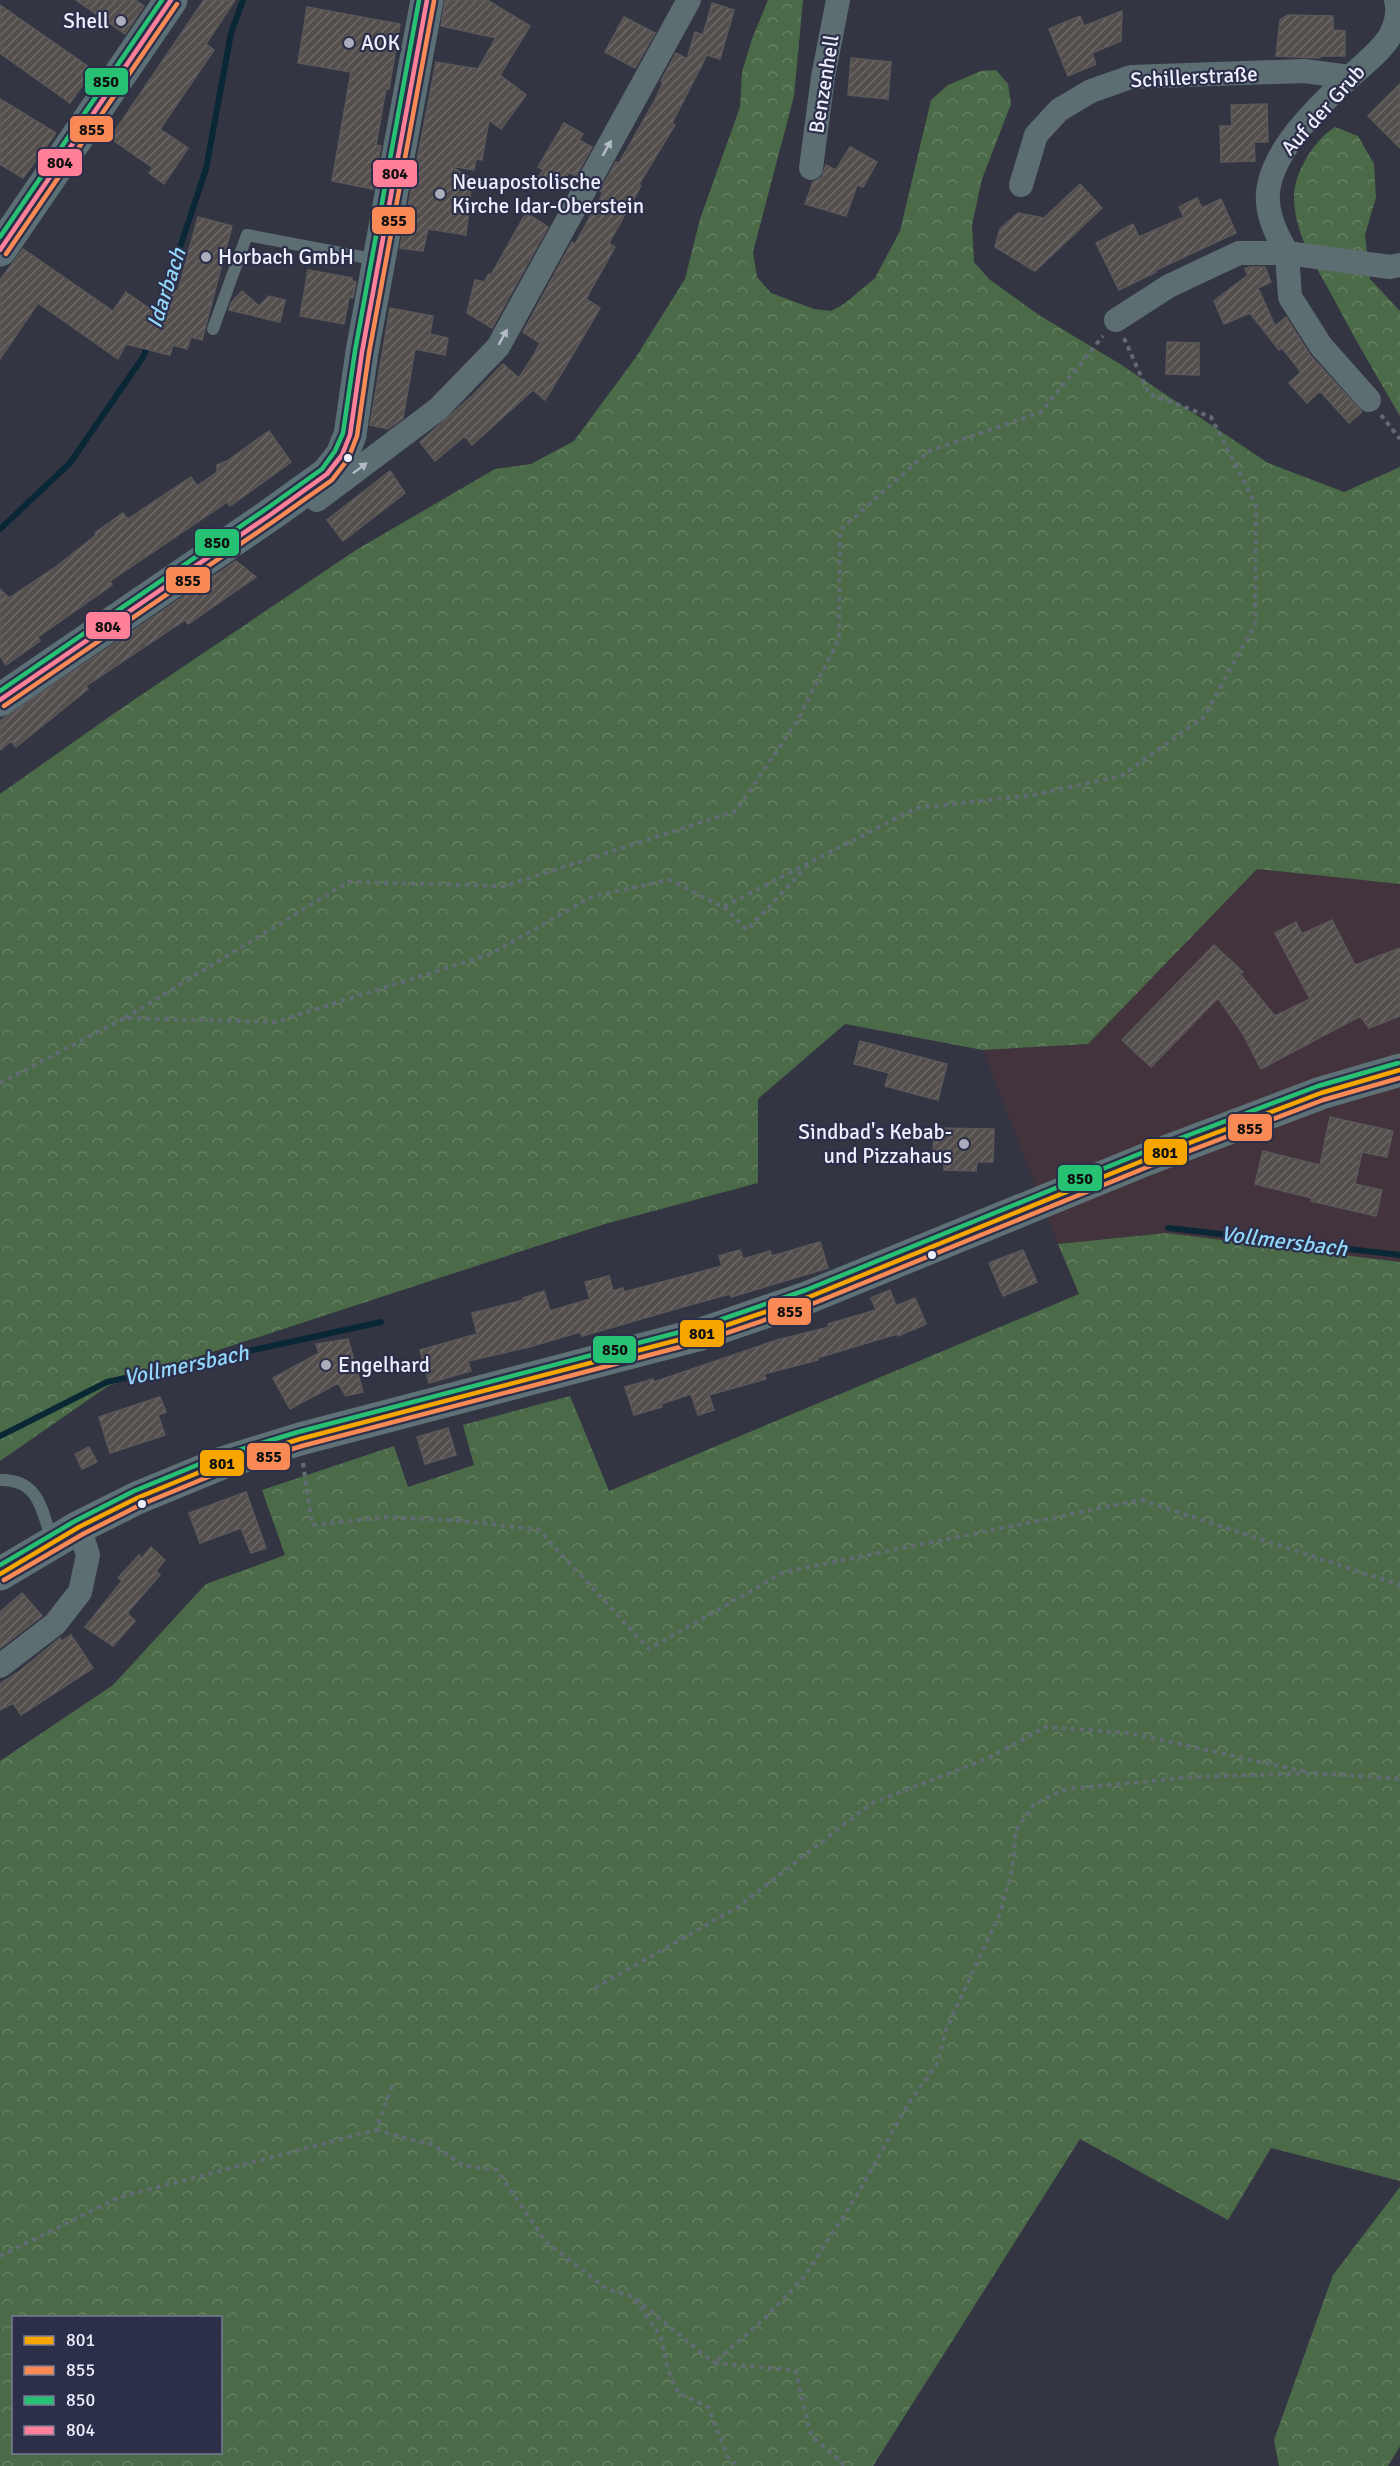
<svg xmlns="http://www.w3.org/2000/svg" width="1400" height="2466" viewBox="0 0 1400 2466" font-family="Signika,sans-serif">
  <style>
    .commercial { fill: #43333c }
    .forest { fill: url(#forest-crowns); fill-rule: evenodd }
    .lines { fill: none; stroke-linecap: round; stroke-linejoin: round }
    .stream { stroke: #0a2736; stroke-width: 6 }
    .building { fill: url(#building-hatch); stroke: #5b5859; stroke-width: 1.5 }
    .path { stroke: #606b72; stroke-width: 4; stroke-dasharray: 4.5 4.5; stroke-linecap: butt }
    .service { stroke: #5d6e73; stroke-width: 12 }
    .minor { stroke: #5d6e73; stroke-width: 24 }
    .secondary { stroke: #5e7176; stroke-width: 33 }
    .primary { stroke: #5b6f76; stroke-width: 33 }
    .bus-1-casing { stroke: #2c2f4a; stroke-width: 9 }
    .bus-2-casing { stroke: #2c2f4a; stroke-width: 9 }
    .bus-3-casing { stroke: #2c2f4a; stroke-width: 9 }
    .bus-4-casing { stroke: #2c2f4a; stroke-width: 9 }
    .bus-1 { stroke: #f7a600; stroke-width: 4.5 }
    .bus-2 { stroke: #f98a56; stroke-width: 4.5 }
    .bus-3 { stroke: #26c172; stroke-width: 4.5 }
    .bus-4 { stroke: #ff8098; stroke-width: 4.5 }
    .oneway { fill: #b3bbc6 }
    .poi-dot { fill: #acaebd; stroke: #2c2f4a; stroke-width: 2 }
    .bus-dot { fill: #edeffe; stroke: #2c2f4a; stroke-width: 2 }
    .labels { text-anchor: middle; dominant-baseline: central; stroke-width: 4.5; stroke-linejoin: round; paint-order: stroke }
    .poi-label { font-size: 21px; fill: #edeffe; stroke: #2c2f4a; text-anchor: start }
    .street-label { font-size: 21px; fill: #edeffe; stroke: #2c2f4a }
    .water-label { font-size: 22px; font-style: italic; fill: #92d6fa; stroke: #2c2f4a }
    .line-badge { stroke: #2c2f4a; stroke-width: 2 }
    .pale-badge-label { font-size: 16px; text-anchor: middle; font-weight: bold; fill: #111 }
  </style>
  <defs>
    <pattern id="forest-crowns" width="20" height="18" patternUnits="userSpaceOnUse" patternTransform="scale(1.5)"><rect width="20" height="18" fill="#4b6b48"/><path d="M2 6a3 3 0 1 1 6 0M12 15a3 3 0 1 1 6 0" fill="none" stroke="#658063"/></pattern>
    <pattern id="building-hatch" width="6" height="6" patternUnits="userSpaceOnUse" patternTransform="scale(1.5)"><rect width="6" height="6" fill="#544f4d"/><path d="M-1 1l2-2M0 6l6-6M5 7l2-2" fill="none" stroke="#6d6968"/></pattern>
  </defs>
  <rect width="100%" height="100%" fill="#333543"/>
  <path class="commercial" d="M1257,869l143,15v378l-234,-29 -108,11 -75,-194 105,-6z"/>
  <path class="forest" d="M768,0h35l-9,96 -41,156 4,25 14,16 43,16 17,2 13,-7 31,-26 25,-47 31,-131 17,-15 33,-14 15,-1 12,14 3,20 -29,75 -10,46 2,37 15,17 50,36 81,49 148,99 76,29 56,-25v417l-143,-15 -169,175 -105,6 -138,-26 -87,75v84l-153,41 -497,162 -108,75v-667l119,-84 237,-160 139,-81 36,-5 43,-23 62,-84 49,-78 15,-60 40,-112 2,-35 10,-33z
    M1335,127l23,9 16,28 2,33 -11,38 5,44 30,32v105c-24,-41 -48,-82 -70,-124 -16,-29 -35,-58 -36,-93 -1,-25 20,-59 41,-72z
    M1166,1233l234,29v919l-129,-33 -43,72 -148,-81 -207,327h-873v-705l113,-76 93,-101 79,-29 -23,-65 132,-44 14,41 66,-22 -11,-40 107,-29 39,95 470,-197 -21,-50zM14,2318h206v134h-206z
    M1400,2187v259l-12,20h-109l-5,-26 59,-165z"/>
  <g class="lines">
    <path class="stream" d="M156,320l50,-151 25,-136 12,-33
      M0,529l70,-66 73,-106 5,-13
      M1168,1228l232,27
      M0,1436l107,-54 274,-60"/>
  </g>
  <path class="building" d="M76,0h59l9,6 -19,28z
    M204,0h31l-29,44 8,6 -54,79 28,19 -24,36 -15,-11 4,-5 -43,-30z
    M445,0h42l43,26 -30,49 26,20 -25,34 -12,-9 -7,40 -6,-1 -2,11 -24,-4 22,13 -6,56 -38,-6 -5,22 -23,-3 36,-186 42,7 18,-31 -55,-12z
    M712,3l22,7 -14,49 -13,-4 -35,68 3,2 -36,59 2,2 -32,57 6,4 -29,52 14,9 -30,51 -25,41 -12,-10 -61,55 -7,-9 -30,25 -15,-19 52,-46 31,-32 16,14 16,-25 5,-10 -17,-11 49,-90 3,2 28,-51 -3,-2 16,-29 3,1 36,-63 8,-18 -2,-1 15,-28 11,6 8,-27 8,3z
    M0,5l93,65 -23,33 -70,-50z
    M307,7l93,17 -11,65 -3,-1 -10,57 5,1 -8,43 -41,-8 19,-109 -53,-9z
    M1122,11l-1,30 -29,12 4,11 -28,12 -19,-47 31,-13 4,10z
    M1288,15l45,1v14l12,1v25h-23l-4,2 -42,-2 4,-36z
    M624,17l31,16 -20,35 -30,-16z
    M851,58l40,4 -3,37 -40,-4z
    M1400,84v64l-32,-32z
    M0,99l56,34 -33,45 -23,-14z
    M1267,104l1,38h-14l1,19 -34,1 -1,-36h12l-1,-21z
    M564,123l19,11 -4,6 13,7 -16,29 -7,-4 -9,15 -25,-4 8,-13 -5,-3z
    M850,147l27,15 -14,25 -6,-2 -11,31 -41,-12 8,-22 9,-5 4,-12 10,5z
    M1080,184l22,24 -67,63 -40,-24 5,-18 18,-16 26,5z
    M1197,198l5,10 19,-9 15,34 -80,37v2l-37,18 -23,-47 37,-19 6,13 45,-20 -5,-10z
    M526,213l22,14 -56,101 -25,-15 8,-33 9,2 5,-8 2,1z
    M198,217l34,9 -30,114 -11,-3 -4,12 -14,-4 -3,10 -44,-11 -8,15 -80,-56 -38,56v-79l23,-31 90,62 13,-19 34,24 7,-28 11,3z
    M1249,267h16l6,15 -13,6 17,38 11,-9 24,38 52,57 -13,11 -29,-32 -13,12 -18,-20 12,-11 -19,-24 -3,2 -29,-37 -26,11 -10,-23 34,-26 -3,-6z
    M308,270l44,8v3l4,1 -3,16 -4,-1 -5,27 -44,-8z
    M242,291l17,15 10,-10 16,4 -5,22 -51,-12 2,-7z
    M390,308l43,8 -3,18 18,4 -3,17 -30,-6 -12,69 -15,11 -18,-4z
    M1167,342l32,1v32l-33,-1z
    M269,431l22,31 -61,44 -3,-4 -117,79 2,4 -74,52 2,4 -34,24 -6,-9v-67l9,9 48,-32 39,-31 -1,-2 28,-20 5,6 63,-42 6,9 20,-14v-7l10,-4z
    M390,471l15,22 -62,48 -16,-21z
    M236,561l20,16 -68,47 -3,-4 -99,66 2,3 -72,58 -5,-6 -11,9v-29z
    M1332,920l23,45 45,-17v68l-31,12 -9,-12 -99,53 -18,-35 -25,-36 -67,69 -29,-27 92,-95 29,27 -3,2 35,42 35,-17 -35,-66 21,-11 6,12z
    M860,1041l87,23 -9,36 -53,-14 4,-13 -35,-9z
    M1330,1117l63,14 -6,26 -25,-5 -7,32 27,6 -6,26 -65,-15 1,-3 -57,-14 8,-33 57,14z
    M934,1128l60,1 -1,33h-16l-1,9 -32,-1v-11l-11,-1z
    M820,1242l8,26 -97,29 -1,-3 -44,12 -104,30 -2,-4 -51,15 -61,14 3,10 -42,12 -9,-33 57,-16 -5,-21 52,-13 -1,-2 21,-7 6,20 40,-12 -5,-17 24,-6 4,15 10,-3 1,4 98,-26 -3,-10 21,-6 3,9 27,-8 2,5z
    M1023,1250l14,32 -34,14 -14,-33z
    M890,1290l6,16 19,-8 11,26 -28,12 -1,-2 -80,24 1,2 -54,14 2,5 -57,16 5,15 -16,5 -7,-21 -30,10 1,3 -28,8 -9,-28 28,-8 1,3 123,-42 52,-13 -1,-3 48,-14 -5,-12z
    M348,1339l15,53 -17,4 -8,-13 -48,26 -17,-31 46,-25 -3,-9z
    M160,1397l6,15 -8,3 7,20 -55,18 -11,-36z
    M448,1428l8,27 -31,9 -8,-27z
    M89,1447l8,15 -15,7 -7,-15z
    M246,1492l20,56 -15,5 -10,-25 -41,15 -11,-30z
    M151,1547l14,13 -9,11 4,4 -33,38 8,8 -22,25 -28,-19 37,-46 -4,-3 21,-23 3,3z
    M22,1593l20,23 -42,32v-36z
    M71,1635l22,33 -72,47 -8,-12 -13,7v-26l17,-11 43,-35 2,3z"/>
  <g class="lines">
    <path class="path" d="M1381,415l19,24
      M724,907l23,23 61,-65
      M125,1018l223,-136 157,4 231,-75 61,-90 42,-82 1,-109 89,-79 112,-39 62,-76
      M0,1083l125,-65 150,4 216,-68 102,-58 76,-16 54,27 193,-99 117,-13 88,-19 83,-59 51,-93 1,-119 -45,-88 -62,-23 -25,-56
      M303,1463l9,62 77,-8 75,4 75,9 110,119 135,-77 357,-72 259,85
      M595,1988l143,-81 134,-104 117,-45 56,-31 84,6 178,39
      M376,2130l57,15 30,20 34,5 48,71 62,48 25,7 29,41 7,33 10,23 30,14 20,50 10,9
      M0,2256l120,-59 256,-67 17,-46
      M636,2299l78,64
      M843,2466l-1,-4 -31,-26 -16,-66 -81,-7 51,-45 40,-42 52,-81 51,-91 30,-42 7,-30 56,-121 11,-41 4,-40 19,-27 32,-14 128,-12 119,-4 86,6"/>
    <path class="service" d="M213,329l34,-94 131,25
      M0,1480c39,-1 42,30 52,61"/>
    <path class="minor" d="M1396,0c3,11 0,26 -6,36 -9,15 -25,27 -38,39 -31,28 -88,81 -84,127 1,18 10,35 19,51l103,14 10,-2
      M811,168l12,-91 15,-77
      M1021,185l15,-50 23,-25 32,-19 40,-14 173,-6 46,6
      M1116,320l53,-34 70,-33h48l3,44 31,49 48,54
      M317,500l121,-91 60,-62 191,-347
      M0,1666l55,-42 25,-32 8,-37 -9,-28"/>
    <path class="secondary" d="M0,1574l79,-47 58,-29 85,-35 78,-24 401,-105 108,-37 338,-138 174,-66 79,-23"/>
    <path class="primary" d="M0,250l171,-250
      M0,700l270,-185 57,-41 15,-19 8,-20 12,-83 65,-352"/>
    <defs>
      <path id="bus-1" d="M0,1574l79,-47 58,-29 85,-35 78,-24 401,-105 108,-37 338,-138 174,-66 79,-23"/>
      <path id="bus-2" d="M6,254l171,-250
        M4,706l270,-185 58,-41 16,-21 9,-23 12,-83 65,-352
        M4,1580l79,-46 57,-29 85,-35 77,-24 401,-105 109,-37 338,-138 173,-66 77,-22"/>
      <path id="bus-3" d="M0,237l162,-237
        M0,691l266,-182 56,-40 13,-18 8,-18 12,-82 64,-351
        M0,1565l75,-44 59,-30 85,-35 79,-24 401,-105 107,-37 338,-138 174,-66 80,-23"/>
      <path id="bus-4" d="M0,250l171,-250
        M0,700l270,-185 57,-41 15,-19 8,-20 12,-83 65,-352"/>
    </defs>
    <use href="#bus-1" class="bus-1-casing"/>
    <use href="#bus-2" class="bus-2-casing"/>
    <use href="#bus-3" class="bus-3-casing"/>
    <use href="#bus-4" class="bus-4-casing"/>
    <use href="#bus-1" class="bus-1"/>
    <use href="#bus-2" class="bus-2"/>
    <use href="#bus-3" class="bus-3"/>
    <use href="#bus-4" class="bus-4"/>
  </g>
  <defs><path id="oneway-solid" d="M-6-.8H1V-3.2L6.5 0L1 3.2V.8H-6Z" transform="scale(1.5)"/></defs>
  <g class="oneway">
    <use href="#oneway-solid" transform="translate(607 148) rotate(-61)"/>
    <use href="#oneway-solid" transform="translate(503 337) rotate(-61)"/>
    <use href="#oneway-solid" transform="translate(360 468) rotate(-37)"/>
  </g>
  <g class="poi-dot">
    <circle cx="121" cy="21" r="6"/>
    <circle cx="349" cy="43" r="6"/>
    <circle cx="440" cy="194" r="6"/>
    <circle cx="206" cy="257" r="6"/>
    <circle cx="964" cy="1144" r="6"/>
    <circle cx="326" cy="1365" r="6"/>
  </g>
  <g class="bus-dot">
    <circle cx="348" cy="458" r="5"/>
    <circle cx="932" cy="1255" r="5"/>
    <circle cx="142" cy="1504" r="5"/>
  </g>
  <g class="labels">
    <g class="poi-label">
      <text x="109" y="21" text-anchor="end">Shell</text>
      <text x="361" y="43">AOK</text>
      <text x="452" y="182">Neuapostolische<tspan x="452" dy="24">Kirche Idar-Oberstein</tspan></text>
      <text x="218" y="257">Horbach GmbH</text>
      <text x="952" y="1132" text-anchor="end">Sindbad's Kebab-<tspan x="952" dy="24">und Pizzahaus</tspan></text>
      <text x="338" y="1365">Engelhard</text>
    </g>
    <g class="street-label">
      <text transform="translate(1194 77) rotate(-3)">Schillerstraße</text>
      <text transform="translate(824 84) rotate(-81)">Benzenhell</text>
      <text transform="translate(1323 110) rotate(-48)">Auf der Grub</text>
    </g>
    <g class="water-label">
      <text transform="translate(166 288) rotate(-72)">Idarbach</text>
      <text transform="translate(1284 1241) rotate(7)">Vollmersbach</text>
      <text transform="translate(186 1365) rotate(-12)">Vollmersbach</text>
    </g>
  </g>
  <g class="line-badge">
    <rect x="84" y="67" width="45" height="29" rx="6" fill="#26c172"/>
    <rect x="69" y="115" width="45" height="28" rx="6" fill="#f98a56"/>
    <rect x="37" y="148" width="46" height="29" rx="6" fill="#ff8098"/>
    <rect x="372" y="159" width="46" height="29" rx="6" fill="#ff8098"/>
    <rect x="371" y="206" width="45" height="29" rx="6" fill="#f98a56"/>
    <rect x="194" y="528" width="46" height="29" rx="6" fill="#26c172"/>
    <rect x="165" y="566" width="46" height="28" rx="6" fill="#f98a56"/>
    <rect x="85" y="611" width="46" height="29" rx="6" fill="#ff8098"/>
    <rect x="1227" y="1113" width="46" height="29" rx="6" fill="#f98a56"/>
    <rect x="1143" y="1138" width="45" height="28" rx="6" fill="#f7a600"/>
    <rect x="1057" y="1164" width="46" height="28" rx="6" fill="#26c172"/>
    <rect x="767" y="1297" width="45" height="29" rx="6" fill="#f98a56"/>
    <rect x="679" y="1319" width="46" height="29" rx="6" fill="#f7a600"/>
    <rect x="592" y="1335" width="45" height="29" rx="6" fill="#26c172"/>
    <rect x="246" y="1442" width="45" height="29" rx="6" fill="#f98a56"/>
    <rect x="199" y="1449" width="46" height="28" rx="6" fill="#f7a600"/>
  </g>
  <g class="pale-badge-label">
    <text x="106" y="87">850</text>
    <text x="92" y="135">855</text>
    <text x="60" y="168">804</text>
    <text x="395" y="179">804</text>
    <text x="394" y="226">855</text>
    <text x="217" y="548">850</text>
    <text x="188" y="586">855</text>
    <text x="108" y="632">804</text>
    <text x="1250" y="1134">855</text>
    <text x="1165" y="1158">801</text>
    <text x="1080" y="1184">850</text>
    <text x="790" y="1317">855</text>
    <text x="702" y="1339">801</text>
    <text x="615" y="1355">850</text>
    <text x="269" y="1462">855</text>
    <text x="222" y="1469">801</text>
  </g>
  <rect x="12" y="2316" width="210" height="138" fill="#2c2f4a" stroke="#797c92" stroke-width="1.5"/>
  <rect x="24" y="2336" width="30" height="9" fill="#f7a600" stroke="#797c92" stroke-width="1.5"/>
  <text x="66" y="2346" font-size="18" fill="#edeffe">801</text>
  <rect x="24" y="2366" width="30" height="9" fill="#f98a56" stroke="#797c92" stroke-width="1.5"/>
  <text x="66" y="2376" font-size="18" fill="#edeffe">855</text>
  <rect x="24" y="2396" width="30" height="9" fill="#26c172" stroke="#797c92" stroke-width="1.5"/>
  <text x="66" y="2406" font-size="18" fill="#edeffe">850</text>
  <rect x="24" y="2426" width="30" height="9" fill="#ff8098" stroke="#797c92" stroke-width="1.5"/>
  <text x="66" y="2436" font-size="18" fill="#edeffe">804</text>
</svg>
